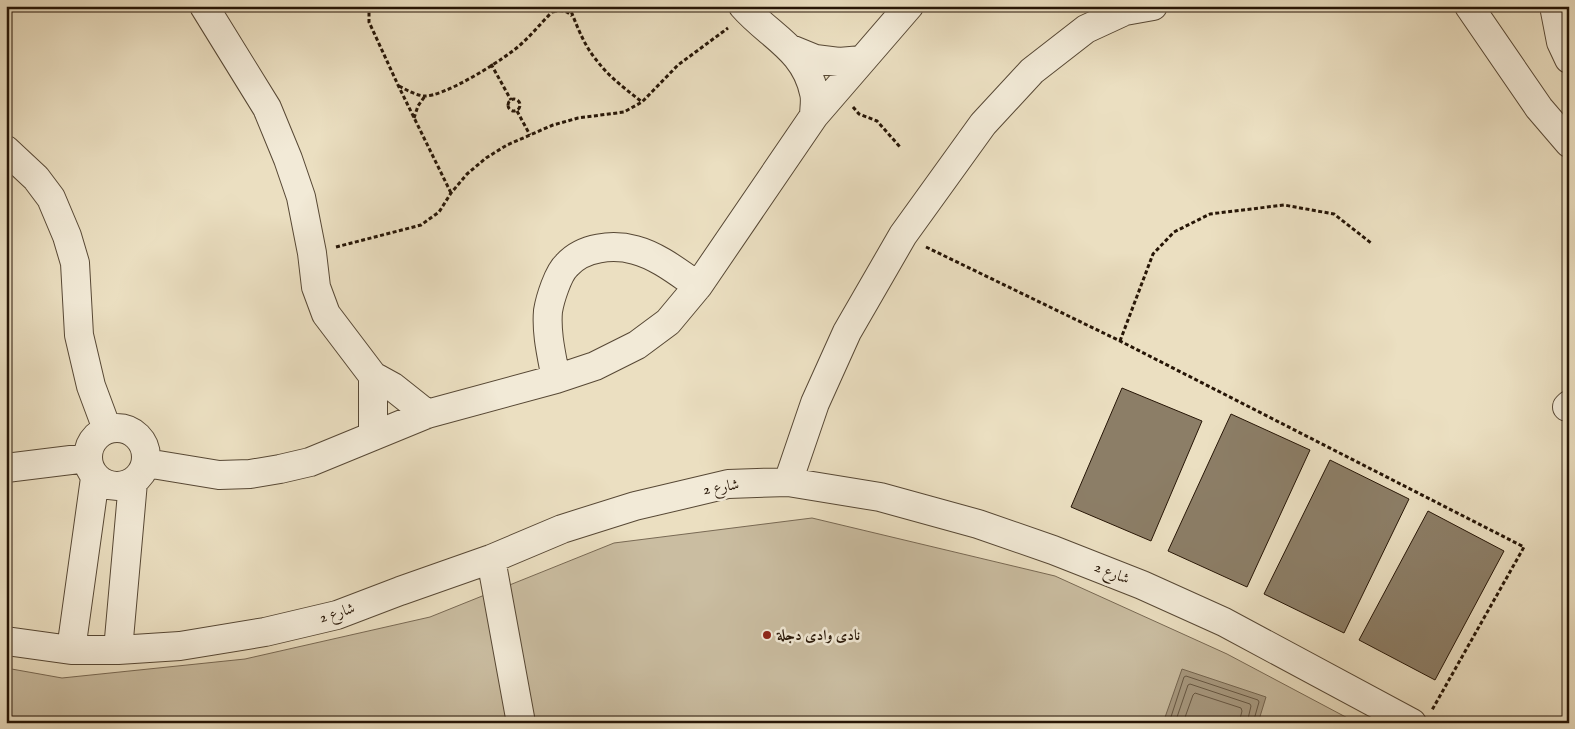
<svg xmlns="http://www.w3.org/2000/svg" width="1575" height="729" viewBox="0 0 1575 729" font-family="'IM FELL English',Amiri,serif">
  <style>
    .green { fill: #cabda1; stroke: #786954 }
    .water { fill: #a89a81; stroke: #746550 }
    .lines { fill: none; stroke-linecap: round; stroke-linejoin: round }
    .shore { stroke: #675844; stroke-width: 1 }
    .building { fill: #8c7e67; stroke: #261506 }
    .minor-casing { stroke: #574835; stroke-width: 30 }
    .path { stroke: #261506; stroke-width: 3; stroke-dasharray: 4 2.5; stroke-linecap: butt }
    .minor { stroke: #f2ead7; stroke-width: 28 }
    .poi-dot { fill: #8f2418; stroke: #f2ead7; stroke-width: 2 }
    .labels { text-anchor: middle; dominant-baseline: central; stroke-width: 5; stroke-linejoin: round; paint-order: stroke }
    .street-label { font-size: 15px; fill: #261506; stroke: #f2ead7 }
    .poi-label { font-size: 15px; font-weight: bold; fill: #261506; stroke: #f2ead7; text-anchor: start }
  </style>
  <rect width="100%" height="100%" fill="#ebdfc1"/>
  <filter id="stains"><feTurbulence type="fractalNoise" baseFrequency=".004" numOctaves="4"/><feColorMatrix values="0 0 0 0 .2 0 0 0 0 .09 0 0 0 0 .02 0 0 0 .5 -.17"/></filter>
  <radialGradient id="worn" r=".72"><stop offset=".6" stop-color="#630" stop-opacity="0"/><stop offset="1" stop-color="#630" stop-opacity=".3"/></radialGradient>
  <path class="green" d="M812,518l243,58 172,78 130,69h-1351v-55l56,10 183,-19 185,-42 184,-74z"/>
  <path class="water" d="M1182,669l84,28 -8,26h-95z"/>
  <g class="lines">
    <path class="shore" d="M1169,723l15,-46 2,-1 72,24 1,2 -6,21
      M1175,723l13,-38 2,-1 60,20 1,2 -4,17
      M1183,723l10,-28 2,-2 46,15 1,3 -3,12"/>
  </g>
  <path class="building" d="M1122,388l80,33 -51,120 -80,-34z
    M1231,414l79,36 -63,137 -79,-36z
    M1330,460l79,39 -65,134 -80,-39z
    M1428,511l76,40 -69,129 -76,-40z"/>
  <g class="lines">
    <defs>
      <path id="minor" d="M204,6l63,102 21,51 13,38 11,56 4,34 10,27 47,62 20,11 34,27
        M743,6c26,30 62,43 71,87 2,7 0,16 0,23
        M1469,6l70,102 30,35
        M1554,6l7,36 8,17
        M793,50l22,9 24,3 23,-2
        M6,150l30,28 15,20 16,38 8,27 4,72 12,51 16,43
        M373,376v60
        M556,379c-4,-22 -10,-45 -8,-68 2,-12 10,-38 19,-46 16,-18 46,-21 68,-15 23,6 44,23 63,36
        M1567,407l2,-2
        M88 457a29 29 0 1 1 58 0a29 29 0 1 1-58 0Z
        M146,463l73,12 31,-1 30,-5 30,-7 117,-48 129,-35 39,-13 42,-21 31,-23 30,-36 116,-170 95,-110
        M6,468l81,-10
        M788,482l27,-79 32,-71 56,-97 80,-111 49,-53 54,-42 39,-18 28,-5
        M491,559l30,164
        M6,641l65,9h47l62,-4 85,-14 72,-17 63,-24 91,-32 71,-30 73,-23 93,-22 60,-2 92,15 98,27 75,26 89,35 82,37 188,101
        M71,650l24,-172
        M118,650l15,-168"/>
    </defs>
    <use href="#minor" class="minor-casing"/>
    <path class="path" d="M369,6v16l29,63 53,108
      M569,6c8,20 15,40 29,56 12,16 29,28 44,40
      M553,12c8,-2 13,-2 19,4
      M491,64l20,36
      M399,86c8,4 16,9 25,10 19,1 70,-31 86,-43 16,-11 29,-28 42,-41l2,-6
      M508 105a6 6 0 1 1 12 0a6 6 0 1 1-12 0Z
      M853,107l6,7 18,7 24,27
      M517,111l13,24
      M414,118l4,-12 7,-10
      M336,247l85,-22 18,-13 12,-19 16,-19 19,-16 21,-13 46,-20 25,-7 46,-6 18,-10 36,-37 50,-37
      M926,247l194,94 404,206 -92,163
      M1120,341l33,-87 21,-22 36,-18 74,-9 50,9 37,29"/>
    <use href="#minor" class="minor"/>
  </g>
  <circle class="poi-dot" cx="767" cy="635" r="5"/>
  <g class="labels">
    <g class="street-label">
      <text transform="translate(721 487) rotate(-9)">شارع 2</text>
      <text transform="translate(1112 573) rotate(22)">شارع 2</text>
      <text transform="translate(337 613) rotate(-17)">شارع 2</text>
    </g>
    <g class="poi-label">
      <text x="777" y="635">نادى وادى دجلة</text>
    </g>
  </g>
  <rect width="1575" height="729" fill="none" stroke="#ebdfc1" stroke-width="25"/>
  <rect x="8" y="8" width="1560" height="714" fill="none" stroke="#261506" stroke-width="2.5"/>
  <rect x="12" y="12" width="1550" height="704" fill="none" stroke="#261506"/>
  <rect width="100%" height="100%" filter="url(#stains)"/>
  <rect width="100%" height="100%" fill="url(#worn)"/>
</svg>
